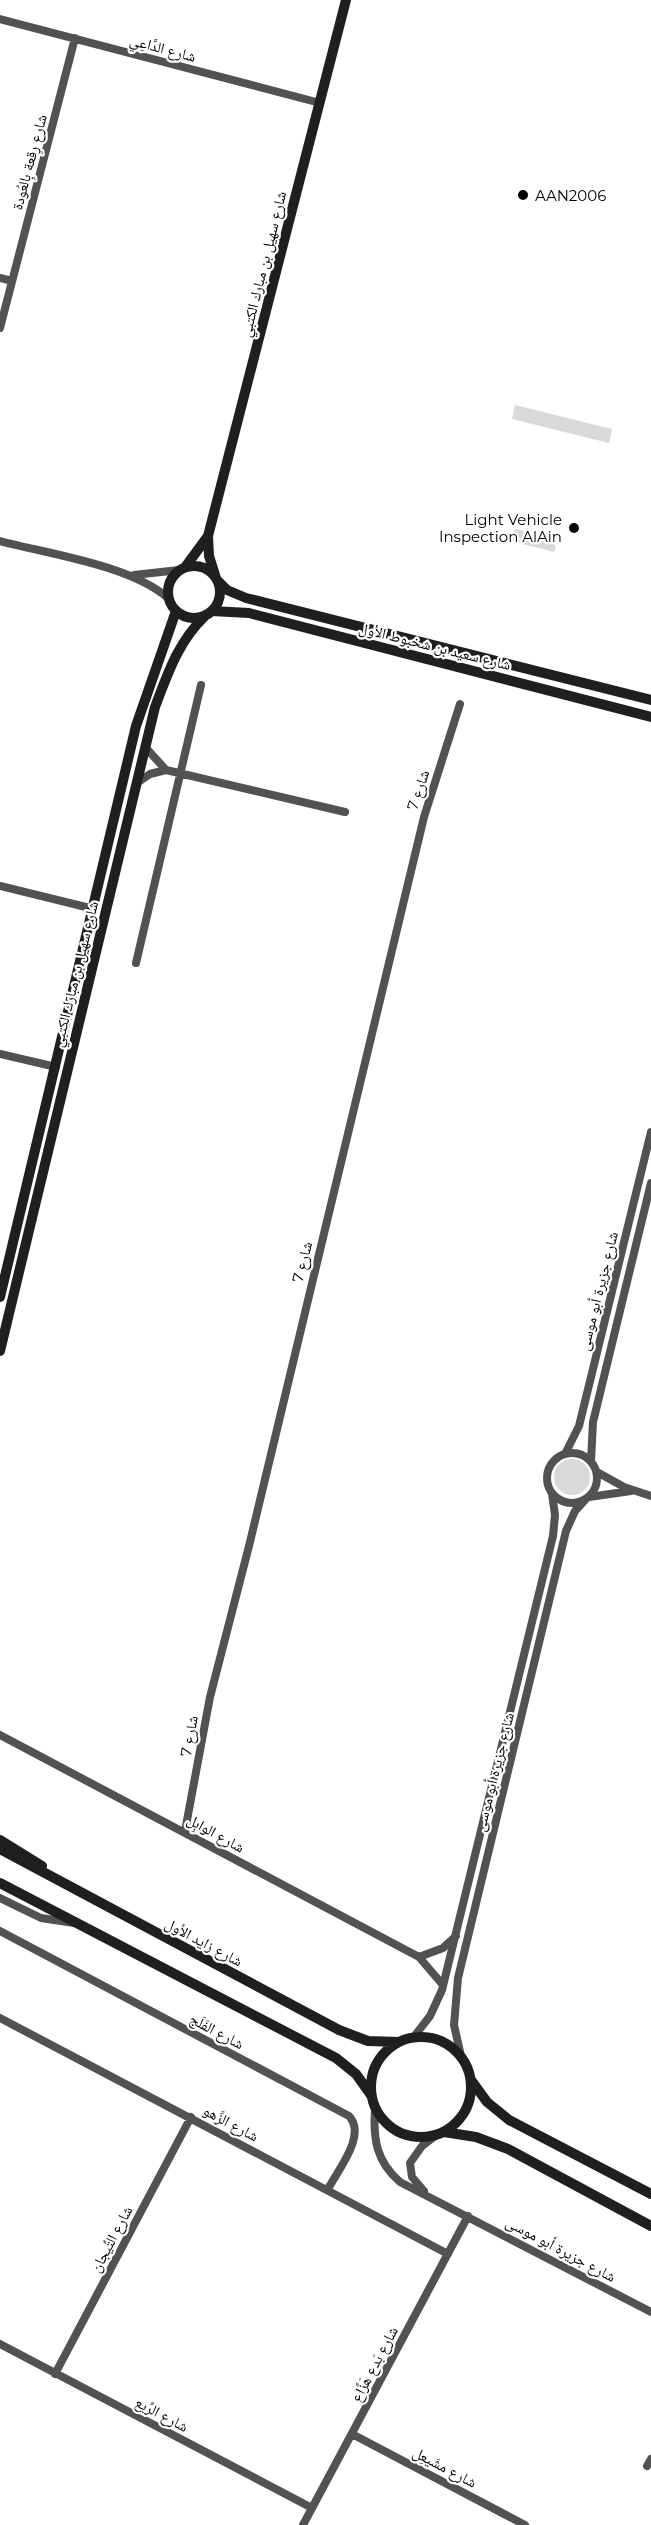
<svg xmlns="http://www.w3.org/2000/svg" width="651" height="2525" viewBox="0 0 651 2525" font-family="Montserrat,'Noto Naskh Arabic',sans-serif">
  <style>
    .green { fill: #d9d9d9 }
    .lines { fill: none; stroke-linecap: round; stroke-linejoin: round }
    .street { stroke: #525252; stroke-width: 8 }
    .secondary { stroke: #1f1f1f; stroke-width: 10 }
    .poi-dot { fill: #000; stroke: #fff; stroke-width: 2 }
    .labels { text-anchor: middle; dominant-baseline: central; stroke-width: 4.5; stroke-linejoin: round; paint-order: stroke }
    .street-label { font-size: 15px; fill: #000; stroke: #fff }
    .poi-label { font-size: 15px; fill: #000; stroke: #fff; text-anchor: start }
  </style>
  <rect width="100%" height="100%" fill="#fff"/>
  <path class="green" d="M515,405l97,24 -3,14 -97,-24z
    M515,529l29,7 12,10 -2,6 -43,-11z
    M554 1477a18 18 0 1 1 36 0a18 18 0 1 1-36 0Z"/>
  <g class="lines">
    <path class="street" d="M0,19l320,84
      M0,278l12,3
      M0,328l75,-290
      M0,541c49,13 130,24 168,57
      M134,575l45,-5
      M146,748l20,22
      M137,783l13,-9 16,-4 179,42
      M0,886l94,23
      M136,963l65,-278
      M0,1054l56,13
      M547 1478a25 25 0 1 1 50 0a25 25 0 1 1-50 0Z
      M565,1454l14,-28 72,-294
      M591,1461l2,-39 58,-239
      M597,1472l27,15 27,9
      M589,1497l42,-6
      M0,1735l419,222 24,28
      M185,1831l25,-134 39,-151 175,-729 36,-113
      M0,1898l41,20 33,5
      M0,1931l349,185c18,19 -11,54 -21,73
      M419,1957l24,-9 13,-12
      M0,2018l448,236
      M413,2038l17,-22 12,-26 111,-454 2,-21 -3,-21
      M461,2056l-7,-31 4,-47 108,-447 9,-20 10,-11
      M375,2109c-2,30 1,52 25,73l251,130
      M424,2191l-12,-14 -2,-14 12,-17 13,-10
      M0,2344l312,164
      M55,2374l136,-257
      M352,2434l173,91
      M647,2466l4,-7
      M303,2525l165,-309"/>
    <path class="secondary" d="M168 592a26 26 0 1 1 52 0a26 26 0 1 1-52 0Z
      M186,566l22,-30
      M215,575l-6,-19 -1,-20 138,-536
      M219,582l8,8 19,8 405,102
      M212,611l37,2 402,104
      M0,1297l136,-571 40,-115
      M0,1351l155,-644c13,-34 23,-65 50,-91
      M0,1840l42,26
      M0,1849l339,181 29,11 31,1
      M0,1883l336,175 20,16 15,21
      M371 2087a50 50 0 1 1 100 0a50 50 0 1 1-100 0Z
      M471,2080l16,22 22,18 142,74
      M444,2132l32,5 32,12 143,77"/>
  </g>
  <g class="poi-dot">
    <circle cx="523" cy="195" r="6"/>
    <circle cx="574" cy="528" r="6"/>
  </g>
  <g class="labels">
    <g class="street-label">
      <text transform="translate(163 48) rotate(15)">شارع الدَّاعِي</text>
      <text transform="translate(29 162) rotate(-75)">شارع رِقعة بِالعُودة</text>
      <text transform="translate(263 264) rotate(-76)">شارع سهيل بن مبارك الكتبي</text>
      <text transform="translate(435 646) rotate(14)">شارع سعيد بن شخبوط الأول</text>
      <text transform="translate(418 790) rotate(-72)">شارع 7</text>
      <text transform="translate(75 974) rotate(-76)">شارع سهيل بن مبارك الكتبي</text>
      <text transform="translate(302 1262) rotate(-76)">شارع 7</text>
      <text transform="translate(598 1291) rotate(-76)">شارع جزيرة أبو موسى</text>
      <text transform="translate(189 1736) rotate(-80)">شارع 7</text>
      <text transform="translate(494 1772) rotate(-76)">شارع جزيرة أبو موسى</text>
      <text transform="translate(216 1833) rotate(29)">شارع الوابِل</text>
      <text transform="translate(204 1942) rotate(28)">شارع زايد الأول</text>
      <text transform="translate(217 2031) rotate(28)">شارع الفَلَج</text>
      <text transform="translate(231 2123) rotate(28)">شارع الزَّهو</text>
      <text transform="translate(111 2239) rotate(-62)">شارع التِّيجان</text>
      <text transform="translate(561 2249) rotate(28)">شارع جزيرة أبو موسى</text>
      <text transform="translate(374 2364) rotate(-62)">شارع بَدع هَزَّاع</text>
      <text transform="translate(162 2414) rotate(28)">شارع الرِّيع</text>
      <text transform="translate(445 2467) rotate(28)">شارع مشَيعِل</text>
    </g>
    <g class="poi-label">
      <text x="535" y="195">AAN2006</text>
      <text x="562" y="519" text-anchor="end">Light Vehicle<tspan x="562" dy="17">Inspection AlAin</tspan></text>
    </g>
  </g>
</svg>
